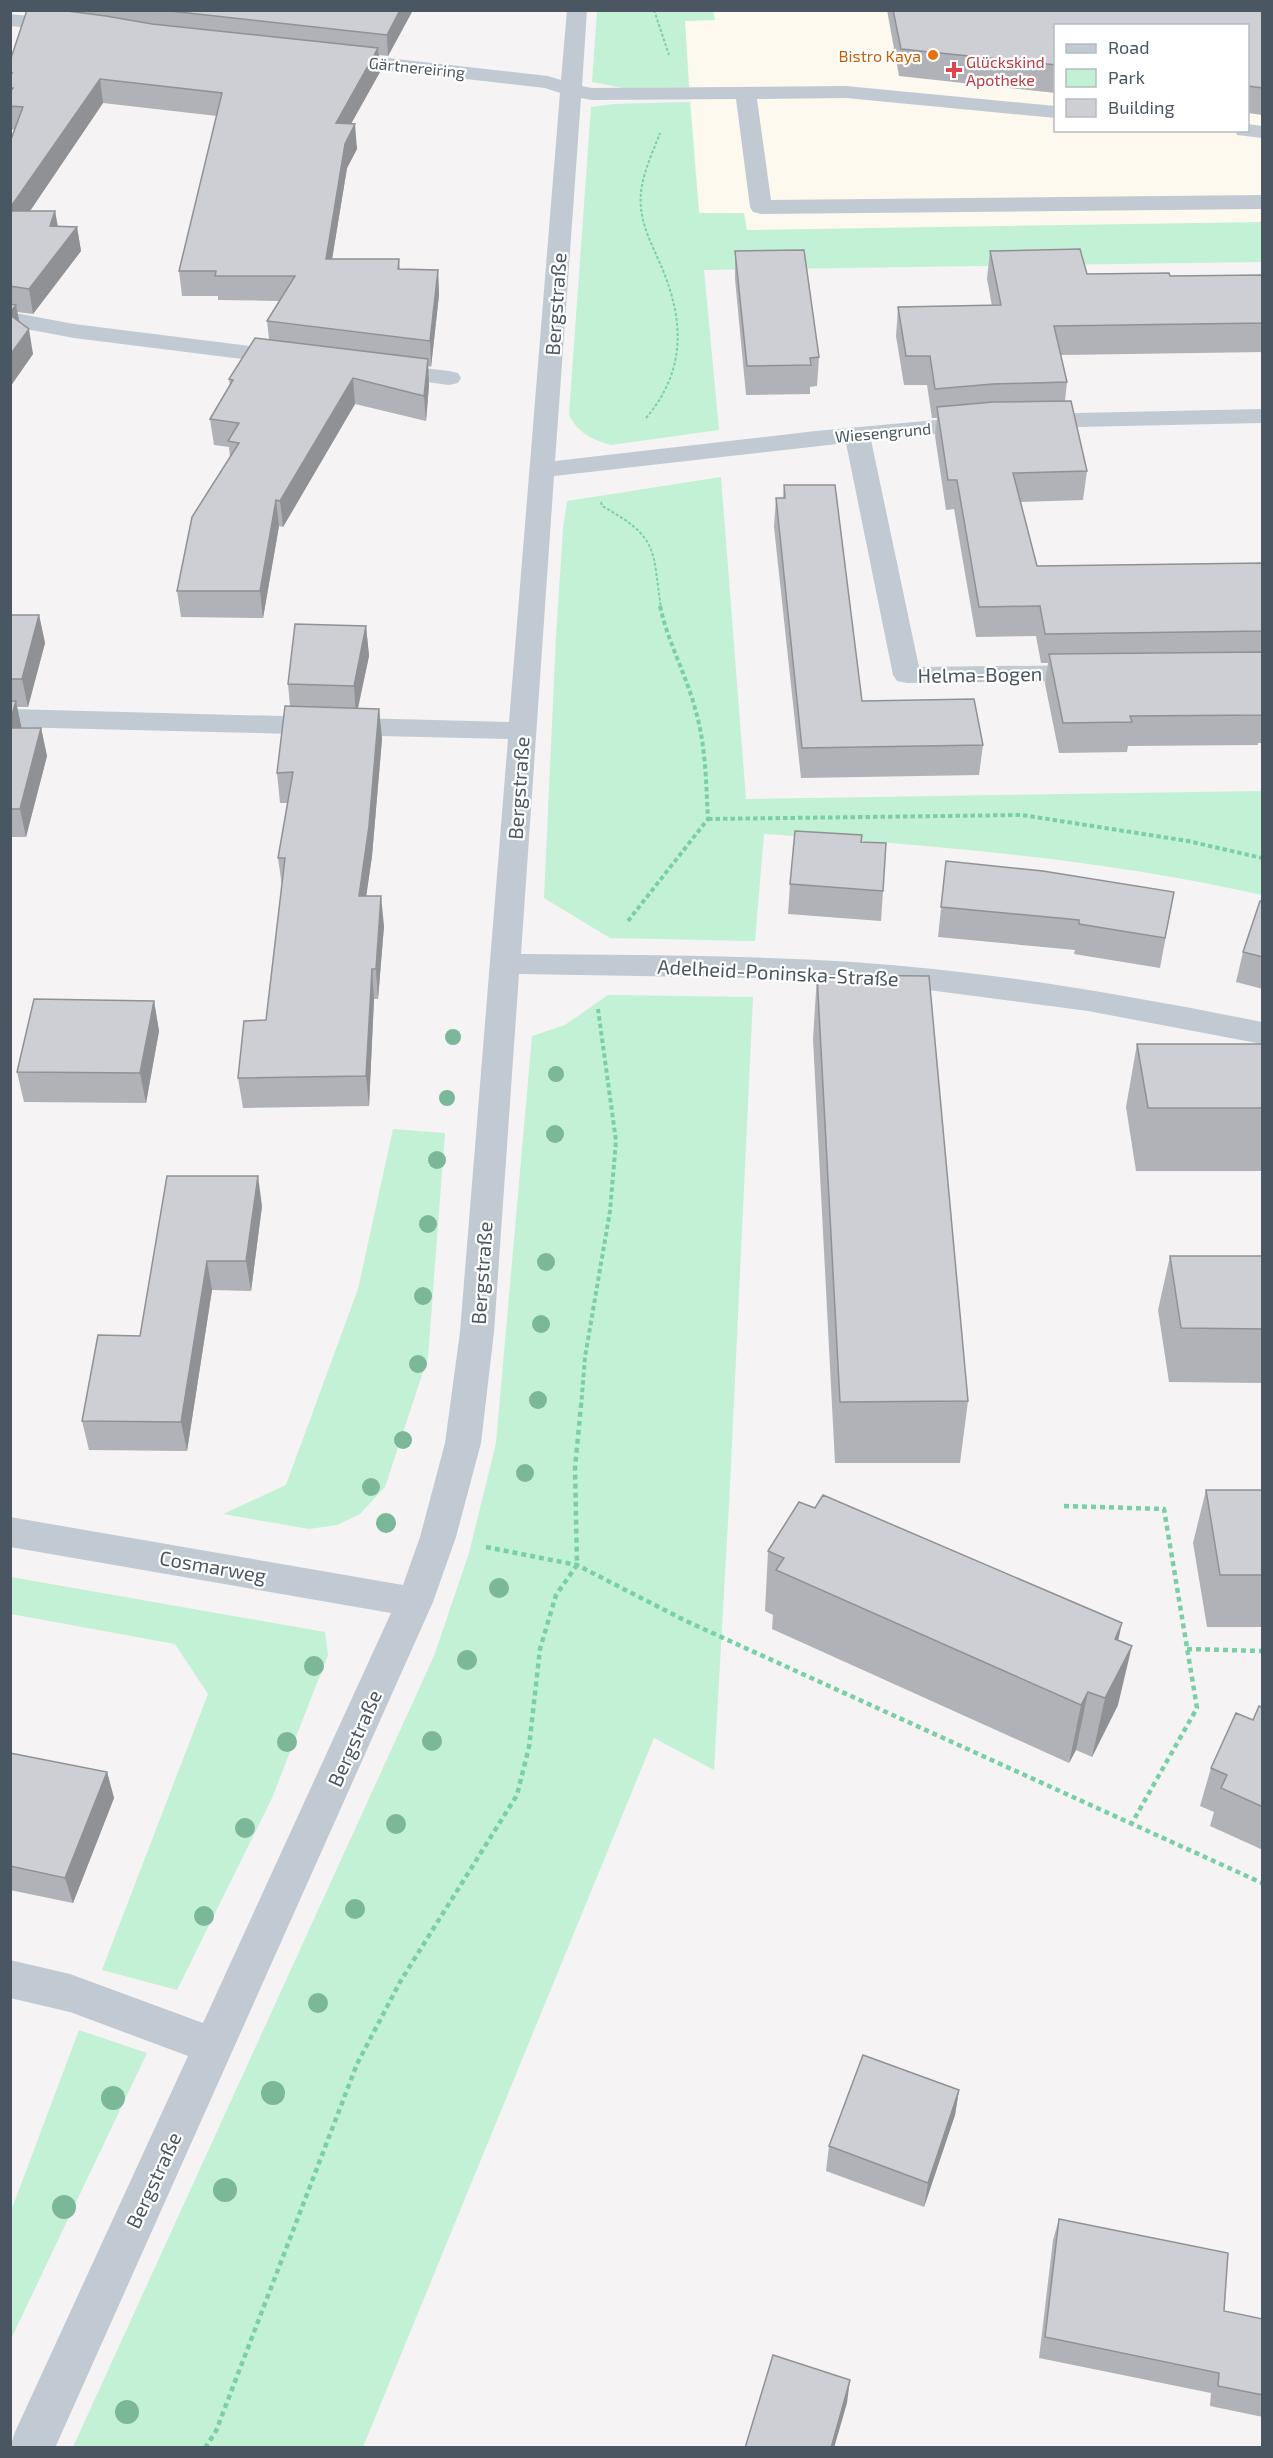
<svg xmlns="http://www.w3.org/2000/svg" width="1273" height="2458" viewBox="0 0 1273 2458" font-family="'Exo 2',sans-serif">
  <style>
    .commercial { fill: #fdf9ef; fill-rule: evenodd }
    .green { fill: #c3f1d5 }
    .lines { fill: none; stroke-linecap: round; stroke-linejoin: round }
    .path-far2 { stroke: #7ad0a6; stroke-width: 2; stroke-dasharray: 3 2; stroke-linecap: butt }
    .path-far1 { stroke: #7ad0a6; stroke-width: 4; stroke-dasharray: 4.5 3; stroke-linecap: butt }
    .path { stroke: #7ad0a6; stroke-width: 4.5; stroke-dasharray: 5 4; stroke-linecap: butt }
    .minor { fill: #c1cad2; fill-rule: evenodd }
    .tree { fill: #7bb799 }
    .wall { fill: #b0b2b7 }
    .shaded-wall { fill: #909195 }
    .building { fill: #cdcfd5; stroke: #909195; stroke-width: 1.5 }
    .food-dot { fill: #e8710a; stroke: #fff; stroke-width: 2 }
    .health-dot { fill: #e0444e; stroke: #fff; stroke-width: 2 }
    .labels { text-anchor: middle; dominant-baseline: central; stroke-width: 4.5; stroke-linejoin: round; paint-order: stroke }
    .far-food-label { font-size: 16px; fill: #c56008; stroke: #fff; text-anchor: end }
    .far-health-label { font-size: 16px; fill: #be3a42; stroke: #fff; text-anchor: start }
    .far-street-label { font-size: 16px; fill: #4a5661; stroke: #fff }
    .street-label { font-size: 20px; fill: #4a5661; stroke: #fff }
  </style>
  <rect width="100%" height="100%" fill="#f5f3f3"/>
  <path class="commercial" d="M684,11h578v251l-558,8zM1056,26h192v104h-192z"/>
  <path class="green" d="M597,11h116l2,9 -30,1 4,66 -66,1 -31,-6z
    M690,102l9,111h45l3,17 515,-8v40l-558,8 15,160 -108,15c-18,-5 -35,-13 -42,-31l22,-307 23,-3z
    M721,477l25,322 516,-8v104c-163,-37 -331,-50 -498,-61l-9,107 -145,-3 -66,-40 12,-262 7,-107 4,-28z
    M608,995l145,2 -23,489 -16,284 -60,-32 -291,709h-290l361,-791 35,-103 27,-110 36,-407 33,-11z
    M393,1129l52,4 -17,224 -43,130 -25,27 -23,11 -28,4 -86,-15 63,-29 72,-196z
    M11,1577l314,55 3,23 -56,143 -95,192 -75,-20 106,-276 -33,-50 -164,-30z
    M79,2030l68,23 -136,286v-128z"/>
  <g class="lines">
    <path class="path-far2" d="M654,10l15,45
      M646,418c39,-46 39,-95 16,-150 -8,-19 -19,-39 -21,-60 -3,-26 10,-51 19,-75
      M601,502l1,4c58,32 50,43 59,102"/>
    <path class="path-far1" d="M708,819l314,-4 166,26 74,17
      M628,921l80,-102c-2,-35 -2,-72 -12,-107 -9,-36 -28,-69 -36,-106
      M581,1407l4,-50 25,-146 6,-70 -18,-132"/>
    <path class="path" d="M1064,1506l100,3 33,199 -65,115
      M486,1547l91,18 109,56 576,262
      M1187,1649l75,2
      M205,2448l11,-17 141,-367 43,-82 117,-187 12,-48 11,-98 16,-54 21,-30 -2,-97 6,-63"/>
    <path class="minor" d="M567,10h20l-5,76 10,2 254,-2 210,20v12l-210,-20 -89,1 14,101 491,-5v14l-501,5 -8,-2 -3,-5 -14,-108 -144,1 -11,-2 -26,363 261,-30 163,-15 9,2 3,5 -3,5 -9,2 -108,10 48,227 174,-2 10,2 4,6 -4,6 -10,2 -186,2 -10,-2 -4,-6 -47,-232 -292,33 -33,478c110,1 221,1 332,8 137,9 274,33 409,60v22l-174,-33 -175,-23 -154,-10 -240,-4 -25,358 -13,111 -25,94 -23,65 -378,846h-45l5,-16 173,-376 -118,-44 -60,-14v-38l60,14 133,49 188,-410 -381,-66v-30l393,68 17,-48 25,-94 15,-111 48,-593 -498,-12v-18l499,13 51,-629 -15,-5 -211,-24 -7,-2 -3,-4 3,-4 7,-2 214,24 13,4z
      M10,14l58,6 7,2 3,4 -3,4 -7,2 -58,-6z
      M1248,124l14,2v12l-25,-3 -2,-5h13z
      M10,312l64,12 217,27 8,2 4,5 -4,5 -8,2 -217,-27 -64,-12z
      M384,363l65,8 9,2 3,5 -3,5 -9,2 -73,-10 -4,-5 4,-5z
      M1262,409v14l-232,5 -9,-2 -3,-5 3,-5 9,-2z"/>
  </g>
  <g class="tree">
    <circle cx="453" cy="1037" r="8"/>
    <circle cx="556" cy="1074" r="8"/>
    <circle cx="447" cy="1098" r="8"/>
    <circle cx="555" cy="1134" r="9"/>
    <circle cx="437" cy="1160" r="9"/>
    <circle cx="428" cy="1224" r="9"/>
    <circle cx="546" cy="1262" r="9"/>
    <circle cx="423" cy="1296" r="9"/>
    <circle cx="541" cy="1324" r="9"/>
    <circle cx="418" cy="1364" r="9"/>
    <circle cx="538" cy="1400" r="9"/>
    <circle cx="403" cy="1440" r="9"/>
    <circle cx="525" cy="1473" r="9"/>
    <circle cx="371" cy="1487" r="9"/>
    <circle cx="386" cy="1523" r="10"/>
    <circle cx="499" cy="1588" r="10"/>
    <circle cx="467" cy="1660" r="10"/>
    <circle cx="314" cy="1666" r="10"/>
    <circle cx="432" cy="1741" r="10"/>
    <circle cx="287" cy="1742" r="10"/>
    <circle cx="396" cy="1824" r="10"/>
    <circle cx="245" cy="1828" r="10"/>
    <circle cx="355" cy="1909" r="10"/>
    <circle cx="204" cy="1916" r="10"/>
    <circle cx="318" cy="2003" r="10"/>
    <circle cx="273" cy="2093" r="12"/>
    <circle cx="113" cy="2098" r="12"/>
    <circle cx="225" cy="2190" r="12"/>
    <circle cx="64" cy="2207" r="12"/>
    <circle cx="127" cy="2412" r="12"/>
  </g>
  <path class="wall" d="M27,10h386l-25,46 -9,-1 1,17 -29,52 6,25 -10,19 -15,91h67l1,10 38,1 1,25 -8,72 -3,-1 1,19 -3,36 -71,-17 -72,123 -4,-1 -16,92 -82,-1 -4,-26 53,-134 -1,-10 -15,-2 -4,-26 20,-32 -1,-8 40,-40 -2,-18 12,-20 -61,-1v-4h-36l-3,-25 38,-155 -114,-13 -73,108h25l3,15 19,1 4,24 -48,63 -16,-2 2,9 14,33 -23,33v-245l5,-12 -5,-1v-68z
    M887,10h376v105l-15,-2v-87h-192v67l-157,-17z
    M735,251l84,106 -2,29 -7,1v7l-64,1 -11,-116z
    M990,251l97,23 83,2 93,-1v77l-202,3 6,27 -2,19 22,70 -4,29 -63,2 17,64 226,-3v180h-5v2l-130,1 -1,6 -68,1 -14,-69 3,-21h-7l-5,-27 -60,1 -22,-128 -8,1 -11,-74 2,-18h-5l-5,-33h-23l-8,-49 2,-29 94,-1 -5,-27z
    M784,485l78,216 121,44 -4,30 -178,3 -27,-251 2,-29h7z
    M10,615h29l6,28 -17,64h-11l4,21h20l6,28 -21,81h-16z
    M366,626l3,30 -11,53h21l3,30 -10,117 -6,40 18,30 -6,73h-4l-5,107 -126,2 -5,-30 28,-58 16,-134 -4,-28 10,-55h-8l-3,-30 13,-67 -2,-22z
    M862,842l21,49 -2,30 -93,-7 2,-30z
    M946,861l228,31 -14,76 -86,-14 1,-4 -137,-13z
    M1263,901v88l-27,-7 7,-30z
    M817,975l151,426 -8,62h-125l-22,-424z
    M154,1001l5,30 -13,72 -122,-1 -7,-30z
    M1137,1044h126v127h-127l-10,-64z
    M167,1176l95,30 -11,85 -39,-1 -25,161 -98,-1 -7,-29 58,-85z
    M1170,1256h93v127l-94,-1 -11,-72z
    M1206,1490h57v137h-56l-14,-84z
    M768,1551l351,90 -1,64 -26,52 -16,-7 -7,13 -297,-134 1,-14 -8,-4z
    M1263,1708v142l-53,-24 4,-14 -14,-6 11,-38 42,-48z
    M10,1753l97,19 7,26 -41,105 -63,-13z
    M959,2090l-4,25 -31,92 -98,-36 3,-25z
    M1059,2219l165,92 39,8v98l-53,-11 1,-13 -172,-35 14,-118z"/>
  <path class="shaded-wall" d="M400,10h13l-25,46 -1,-21z
    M378,48l2,24 -42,75 -2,-24z
    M100,79l3,24 -90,133 -3,-14v-14z
    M355,124l2,25 -10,19 -19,116 -2,-25 19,-115z
    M55,211l4,25 -9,-10z
    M77,227l4,24 -48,63 -4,-25z
    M438,270l1,25 -8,72 -1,-26z
    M16,305l5,25 -11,-10v-7z
    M29,329l4,25 -23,33v-32z
    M428,359l1,26 -3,36 -2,-25z
    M353,378l2,26 -72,123 -3,-26z
    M276,500l3,26 -16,92 -3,-27z
    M39,615l6,28 -17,64 -6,-28z
    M366,626l3,30 -13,60 -2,-30z
    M16,701l6,29 -12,6v-14z
    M379,709l3,30 -10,117 -10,70 -3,-30z
    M41,728l6,28 -21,81 -6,-28z
    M381,896l3,30 -6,73 -2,-30z
    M372,969l2,30 -5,107 -3,-30z
    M154,1001l5,30 -13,72 -6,-30z
    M258,1176l4,30 -11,85 -5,-30z
    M207,1261l5,29 -25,161 -6,-29z
    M1122,1623l-13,60 -7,15 13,-59z
    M1132,1646l-14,59 -26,52 13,-59z
    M1088,1692l-12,58 -7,13 12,-58z
    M107,1772l7,26 -41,105 -8,-25z
    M959,2090l-4,25 -31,92 4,-24z
    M850,2380l-3,23 -13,45h-3z"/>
  <path class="building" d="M27,10h32l47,6 46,8 226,24 -42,75 19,1 -10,20 -19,115h73l-1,10 40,1 -8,71 -163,-20 28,-45h-80l1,-5h-37l43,-178 -122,-14 -90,129v-66l13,-35 -13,-1v-14l3,-4h-3v-12l2,-3h-2v-12z
    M161,10h239l-13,25z
    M893,10h370v78l-15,-2v-60h-192v39l-155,-16z
    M10,211h45l-5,15 27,1 -48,62 -19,-3z
    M1080,249l7,25 82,-1 1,3 93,-1v48l-209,3 13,56 -74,2 -58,5 -5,-33h-24l-8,-49 103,-2 -11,-54z
    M804,250l15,107 -9,1 1,7 -64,1 -12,-115z
    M10,304l6,1 -6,8z
    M10,315l19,14 -19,26z
    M255,338l173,21 -4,37 -71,-18 -73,123 -4,-1 -16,91h-83l15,-74 47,-74 -11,-2 11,-18 -29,-4 23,-39 -4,-1z
    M1071,401l16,70 -74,2 24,93 226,-3v68l-218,3 -5,-28 -61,1 -22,-127h-9l-11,-73 56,-5z
    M784,485h51l27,216 112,-2 9,46 -181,3 -26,-250h9z
    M10,615h29l-17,64h-12z
    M295,624l71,2 -12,60 -66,-2z
    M1263,652v63l-133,1 2,6 -69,1 -14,-69z
    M10,701h6l-6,21z
    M285,706l94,3 -10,117 -10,70h22l-5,73h-4l-6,107 -128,2 6,-57 22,-1 19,-162h-7l15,-86 -16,1z
    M10,728h31l-21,81h-10z
    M795,831l67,4 -1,7 25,1 -3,48 -93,-7z
    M946,861l97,10 131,21 -9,46 -86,-14v-4l-138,-13z
    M1260,901h3v56l-20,-5z
    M817,975l112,1 39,425 -128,1z
    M34,999l120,2 -14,72 -123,-1z
    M1137,1044h126v64h-115z
    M167,1176h91l-12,85h-39l-26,161 -99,-1 16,-86 42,1z
    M1170,1256h93v73l-82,-1z
    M1206,1490h57v85h-43z
    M823,1495l299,128 -7,16 17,7 -27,52 -17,-6 -7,13 -305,-135 8,-12 -16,-7 31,-49 16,6z
    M1259,1706l4,2v99l-42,-19 6,-13 -16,-7 25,-55 17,7z
    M10,1753l97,19 -42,106 -55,-12z
    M863,2055l96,35 -31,93 -99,-37z
    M1059,2219l169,34 -4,58 39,8v76l-45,-9 1,-13 -174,-36z
    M773,2355l77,25 -19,68h-86z"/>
  <circle class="food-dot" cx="933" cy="55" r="6"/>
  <path class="health-dot" d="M951 61h6v6h6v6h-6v6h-6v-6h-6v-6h6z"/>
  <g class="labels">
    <g class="far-food-label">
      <text x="921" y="55">Bistro Kaya</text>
    </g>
    <g class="far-health-label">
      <text x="966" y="61">Glückskind<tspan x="966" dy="18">Apotheke</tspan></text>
    </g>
    <g class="far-street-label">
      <text transform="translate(417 67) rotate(6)">Gärtnereiring</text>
      <text transform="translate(883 432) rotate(-5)">Wiesengrund</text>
    </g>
    <g class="street-label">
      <text transform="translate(555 304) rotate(-86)">Bergstraße</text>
      <text transform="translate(980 674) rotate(-1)">Helma-Bogen</text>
      <text transform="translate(518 788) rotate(-86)">Bergstraße</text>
      <text transform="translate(778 972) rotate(3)">Adelheid-Poninska-Straße</text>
      <text transform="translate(481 1273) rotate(-86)">Bergstraße</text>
      <text transform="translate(213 1566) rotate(10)">Cosmarweg</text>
      <text transform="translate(354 1738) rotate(-66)">Bergstraße</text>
      <text transform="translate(153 2180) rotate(-65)">Bergstraße</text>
    </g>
  </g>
  <rect width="1273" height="2458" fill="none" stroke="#4a5661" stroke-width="24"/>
  <rect x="1054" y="24" width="195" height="108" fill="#ffffff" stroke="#b7bbc0" stroke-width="1.5"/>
  <rect x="1066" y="44" width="30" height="9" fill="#c1cad2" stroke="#b7bbc0" stroke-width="1.5"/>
  <text x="1108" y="54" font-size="18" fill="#4a5661">Road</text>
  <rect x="1066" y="69" width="30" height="18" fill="#c3f1d5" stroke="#b7bbc0" stroke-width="1.5"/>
  <text x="1108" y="84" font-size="18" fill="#4a5661">Park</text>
  <rect x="1066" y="99" width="30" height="18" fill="#cdcfd5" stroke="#b7bbc0" stroke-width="1.5"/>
  <text x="1108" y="114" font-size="18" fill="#4a5661">Building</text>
</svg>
